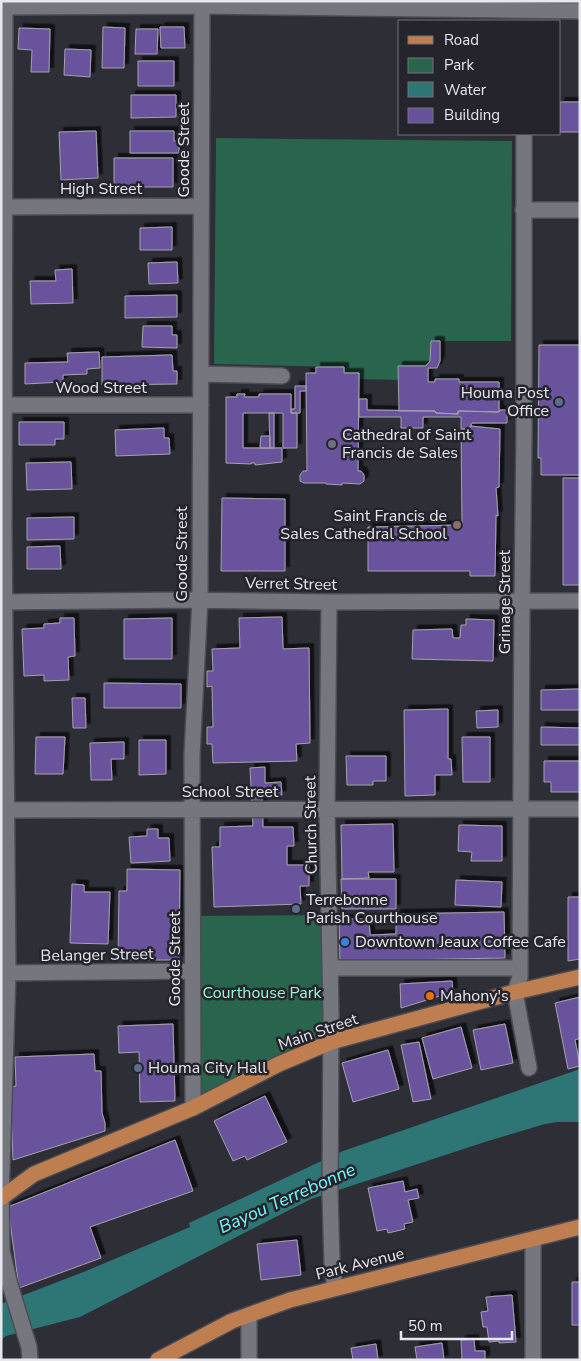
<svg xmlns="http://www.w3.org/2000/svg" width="581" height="1361" viewBox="0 0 581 1361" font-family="'Nunito Sans',sans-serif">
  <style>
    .green { fill: #29644d }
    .water { fill: #2e7575 }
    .building { fill: #69529c; stroke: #a4a2ac; filter: url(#shadow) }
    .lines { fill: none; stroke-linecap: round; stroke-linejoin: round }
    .minor-casing { stroke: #4d4c54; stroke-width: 18 }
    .major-casing { stroke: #4d4c54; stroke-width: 18 }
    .minor { stroke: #76767f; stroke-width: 15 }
    .major { stroke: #be7e4f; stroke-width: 15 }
    .service-dot { fill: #5c6f8a; stroke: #25242c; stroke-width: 2 }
    .worship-dot { fill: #6b7280; stroke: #25242c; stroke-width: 2 }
    .education-dot { fill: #8d6e63; stroke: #25242c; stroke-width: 2 }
    .shop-dot { fill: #3f7fe0; stroke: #25242c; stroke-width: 2 }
    .food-dot { fill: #e8710a; stroke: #25242c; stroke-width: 2 }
    .labels { text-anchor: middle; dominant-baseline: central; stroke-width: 5; stroke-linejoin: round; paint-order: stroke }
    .street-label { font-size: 16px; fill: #e7e7ed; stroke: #25242c }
    .poi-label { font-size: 16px; fill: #e7e7ed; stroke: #25242c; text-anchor: start }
    .park-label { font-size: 16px; fill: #94fdd0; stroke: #25242c }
    .water-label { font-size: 18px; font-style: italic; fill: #74fafb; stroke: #25242c }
  </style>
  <defs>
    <filter id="shadow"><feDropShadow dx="4.5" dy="-4.5" stdDeviation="0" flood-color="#0009"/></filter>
  </defs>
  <rect width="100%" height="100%" fill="#2e2e36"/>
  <path class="green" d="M216,138l296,3 -1,200h-80l-1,20 -4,5 -28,14 -39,-1v-6h-15v-6l-130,-3z
    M329,915l2,127 -138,66 -1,-192z"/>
  <path class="water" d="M580,1069v53h-23l-12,2 -57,17 -177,58 -231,118 -74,19 -5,4v-36l2,-1 83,-32 104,-44 -1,-4 154,-72z"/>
  <path class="building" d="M103,27l22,1 -1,40h-22z
    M160,27h24l1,21h-24z
    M19,28l31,1 -1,43h-18l1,-22 -14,-1z
    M136,29h22l-1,25h-22z
    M65,49l26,1 -1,27 -26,-2z
    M138,61h36v25h-36z
    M131,95h45v22l-45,1z
    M560,102h20v30h-20z
    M96,131l2,47 -37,2 -2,-48z
    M130,131h44v10h5v12h-49z
    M114,158h59v29h-59z
    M172,227v23h-32v-22z
    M177,262l1,21 -29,1 -1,-21z
    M72,269l1,34 -42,1 -1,-23h26l-1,-11z
    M177,295v22l-52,1v-22z
    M143,326h29v9h5v13l-35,-1z
    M431,341h9v20l-3,7h-9v14h7v-3h24v3h40v30l-41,-1v3l-22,-1 -1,-2h-36l-1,-45h28l4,-5z
    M539,345h41v130h-39v-17h-3z
    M99,352l1,16 -13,1v5l-24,1v7l-38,2v-21l43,-1 -1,-9z
    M172,355l1,16h4v13l-75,1v-28z
    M316,367h28v6h15l-1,98h3l3,4v6l-4,3 -18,-1v2l-16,-1v-1h-22l-4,-2v-6l3,-4h4l-1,-98h10z
    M295,386h11v5h-6v22h-9v-4h4z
    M237,394h8l-1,3h15v-3h32v19h6v35h-14v-35h-40v35h39v14l-27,3v-2h-4v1l-25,-1v-66h11z
    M359,399h8v11l68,1 1,2 22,1v-3l41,1 1,-2h7v13h-35l-2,6h-9v-12h-38v11h-22v-11h-42z
    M269,413h5v35h-4z
    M19,422h45v17h-9v6h-36z
    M470,426l30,3 -1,58 -3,1 2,28 -2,-1 -1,61h-25v-5h-102v-44l94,-2 -1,-96h9z
    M164,428v10h5l1,16 -54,2 -1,-26z
    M261,436h9v12h-10z
    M71,462l1,27 -45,1 -1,-27z
    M563,478h17v107h-17z
    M222,498l63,1v72h-64z
    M74,517v22l-47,1v-22z
    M60,546l1,23h-34v-22z
    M282,617l1,32 26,-1 1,95 -14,1 1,17 -84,2 -1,-19h-5v-17h6l-1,-41 -5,1v-16h6l-1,-22 28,-1 -1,-30z
    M60,618h14l1,38 -7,1 1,23 -25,1v-6l-20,1 -2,-47 22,-1v-4l16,-1z
    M172,618v41h-48v-40z
    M466,619l28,1 -1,41 -81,-2 1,-29 39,-1 1,9h7l1,-13h5z
    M104,683l77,1v24h-77z
    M580,689v21h-39v-20z
    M72,698h13l1,30h-13z
    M448,709v50h3l1,16h-17v20l-30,1 -1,-86z
    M498,710v17l-21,1 -1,-17z
    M541,727l39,1v17h-39z
    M36,737h29l-2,37h-28z
    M462,737h28v45h-27z
    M139,740h27v34l-27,1z
    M124,742v17h-13l1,21h-21l-1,-37z
    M346,756h40v25h-13v4h-26z
    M544,761h36v31h-29v-10h-7z
    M265,767v16l16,-1 1,13 -20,1 1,31h30l1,19h-7v19h22v21h-9l1,18 -87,3 -2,-60h8v-20l33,-1 -3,-58z
    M393,824l1,48h-26l1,6 -27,1 -1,-54z
    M459,825l43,1v35h-31l1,-9 -14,-1z
    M147,829h11v9h11l1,23 -39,2 -2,-26 18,-1z
    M127,869l53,1 -1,90h-61l1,-69h8z
    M341,879h55v30h-54z
    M456,880l46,2 -1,25 -46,-2z
    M72,884l12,1v7h26l-2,52 -38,-1z
    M568,897h12v62l-12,2z
    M504,912l1,46 -165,3 -1,-42h30l1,16 26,-1v-20z
    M452,981l1,11 -52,16 -1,-24z
    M580,997v41l-5,2 5,26 -12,3 -13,-66z
    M173,1024l2,77 -35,1 -1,-50 -20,1 -1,-27z
    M505,1024l8,39 -32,7 -8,-40z
    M461,1027l11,41 -39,11 -11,-41z
    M419,1042l12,57 -18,3 -12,-57z
    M388,1050l11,39 -46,13 -11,-39z
    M94,1054l1,17h6l1,42 3,10v8l-92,29 -3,-74 1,1 5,-1 -1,-29z
    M265,1096l22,46 -40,18 -2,-4 -12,5 -19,-40z
    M175,1140l18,51 -103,36 11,31 -82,30 -11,-81z
    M403,1181l2,11 12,-3 2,9 -11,2 5,22 -9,2 1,5 -17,4 -1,-4 -10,2 -9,-43z
    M297,1240l4,35 -40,5 -4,-36z
    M572,1282h8v43h-8z
    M512,1295l4,47 -17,1v-2l-10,1 -2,-15h-4l-2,-15 7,-1 -2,-14z
    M474,1339l1,12h10v9h-23l-1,-20z
    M442,1343l2,17h-27l-2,-13z
    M376,1344l2,16h-25l-2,-12z"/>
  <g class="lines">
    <defs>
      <path id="minor" d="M5,1l-1,524 4,448 -7,225 1,53 8,34 19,62 1,13
        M1,7l201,-1 378,5
        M524,134v301l-2,165 -2,368v9l-5,15 14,76
        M1,207l200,-1
        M523,210h57
        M201,374l81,2
        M1,405h200
        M1,602l186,-2 142,2 251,-1
        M329,602l-2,207 4,206 -1,179 2,69 3,25
        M1,810l579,-1
        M331,968h189
        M1,973l191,-2
        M193,1108l-1,-353 8,-155 2,-599
        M249,1360v-45
        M533,1360v-121"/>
      <path id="major" d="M1,1198l33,-24 159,-66 86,-44 52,-22 184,-50 65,-15
        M158,1360l74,-39 58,-21 290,-73"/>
    </defs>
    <use href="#minor" class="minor-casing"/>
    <use href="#major" class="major-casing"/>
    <use href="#minor" class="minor"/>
    <use href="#major" class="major"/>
  </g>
  <g class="service-dot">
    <circle cx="559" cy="402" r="5"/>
    <circle cx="296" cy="909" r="5"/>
    <circle cx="138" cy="1068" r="5"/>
  </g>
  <circle class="worship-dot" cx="332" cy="444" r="5"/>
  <circle class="education-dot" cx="457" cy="525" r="5"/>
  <circle class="shop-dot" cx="345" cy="942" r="5"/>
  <circle class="food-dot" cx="430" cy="996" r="5"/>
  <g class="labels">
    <g class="street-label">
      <text transform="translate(184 150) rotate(-90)">Goode Street</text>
      <text x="101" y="189">High Street</text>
      <text x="101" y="388">Wood Street</text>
      <text transform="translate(182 554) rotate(-90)">Goode Street</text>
      <text transform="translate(291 584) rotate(1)">Verret Street</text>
      <text transform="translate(505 602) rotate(-90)">Grinage Street</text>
      <text x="230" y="792">School Street</text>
      <text transform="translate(311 825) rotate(-91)">Church Street</text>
      <text transform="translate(97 955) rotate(-1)">Belanger Street</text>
      <text transform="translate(175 959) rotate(-90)">Goode Street</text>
      <text transform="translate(318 1032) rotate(-19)">Main Street</text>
      <text transform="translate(360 1264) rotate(-14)">Park Avenue</text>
    </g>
    <g class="poi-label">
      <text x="549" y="393" text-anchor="end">Houma Post<tspan x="549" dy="18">Office</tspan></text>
      <text x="342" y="435">Cathedral of Saint<tspan x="342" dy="18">Francis de Sales</tspan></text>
      <text x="447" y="516" text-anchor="end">Saint Francis de<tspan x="447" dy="18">Sales Cathedral School</tspan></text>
      <text x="306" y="900">Terrebonne<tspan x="306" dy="18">Parish Courthouse</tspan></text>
      <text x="355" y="942">Downtown Jeaux Coffee Cafe</text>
      <text x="440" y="996">Mahony's</text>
      <text x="148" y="1068">Houma City Hall</text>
    </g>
    <g class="park-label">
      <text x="262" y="993">Courthouse Park</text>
    </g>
    <g class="water-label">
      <text transform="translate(287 1198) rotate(-24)">Bayou Terrebonne</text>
    </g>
  </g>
  <rect width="581" height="1361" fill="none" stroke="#e7e7ed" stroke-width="5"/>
  <rect x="398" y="20" width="162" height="115" fill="#25242c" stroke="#737279"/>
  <rect x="408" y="36" width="25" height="8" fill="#be7e4f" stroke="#737279"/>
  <text x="444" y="45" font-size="15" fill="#e7e7ed">Road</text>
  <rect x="408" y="58" width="25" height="15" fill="#29644d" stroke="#737279"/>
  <text x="444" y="70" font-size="15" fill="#e7e7ed">Park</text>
  <rect x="408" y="82" width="25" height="15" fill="#2e7575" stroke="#737279"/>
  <text x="444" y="95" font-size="15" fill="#e7e7ed">Water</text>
  <rect x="408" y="108" width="25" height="15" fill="#69529c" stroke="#737279"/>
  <text x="444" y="120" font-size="15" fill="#e7e7ed">Building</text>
  <path d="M401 1331v8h111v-8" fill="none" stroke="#e7e7ed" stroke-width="2.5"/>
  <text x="408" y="1331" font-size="15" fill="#e7e7ed" stroke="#25242c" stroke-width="4" paint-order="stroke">50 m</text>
</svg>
